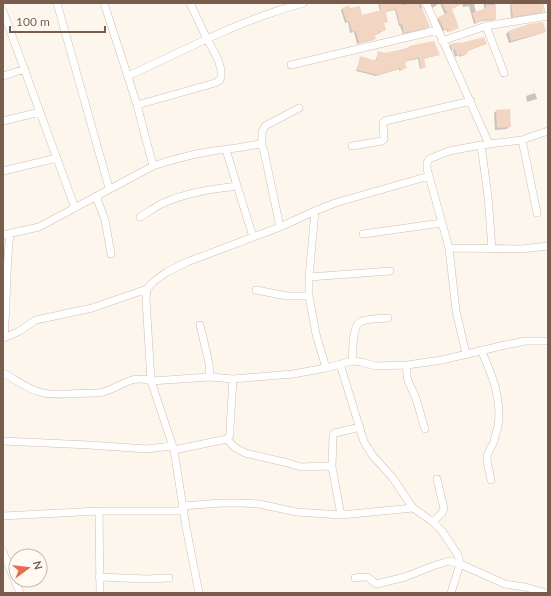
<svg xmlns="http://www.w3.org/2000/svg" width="551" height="596" viewBox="0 0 551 596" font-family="Lato,sans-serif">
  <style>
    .shadow { fill: #0003 }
    .building { fill: #f3d5c3 }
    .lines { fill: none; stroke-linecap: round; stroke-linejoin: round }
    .minor-casing { stroke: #d1beb0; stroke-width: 8 }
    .minor { stroke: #fff; stroke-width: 7 }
  </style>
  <rect width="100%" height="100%" fill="#fdf6ec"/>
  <path class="shadow" d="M378,3h34l1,1 8,-1 2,9 5,15 -1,1 -24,6 -3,-8h-1l-4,-16 -10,2 2,9 -4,3 2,6 -2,1 -9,5 1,2 -2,2 -16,4 -3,-12 -4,1 -2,-11 -3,1 -4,-13 1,-1h8l11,7 19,-5z
    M430,3h44l2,10 9,-3 -2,-7h12v16l-1,1 -12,1 -8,3 -5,-18 -6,1 -1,-3 -11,5 7,19 -11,4v-2l-5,1 -5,-12 8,-4 -5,-12 -8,5z
    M512,3h29l2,8 -2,2 -30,5 -1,-13z
    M530,25l15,6 -2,2 -34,10 -3,-9 2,-2z
    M459,43l1,2 26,-1 -16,6 -4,2 -1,3 -6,2v-2l-4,2 -2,-7 -3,1 -1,-4 1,-2z
    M409,47l30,8 -16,4 2,8 -5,2 -2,-10 -12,2 -2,3 2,4 -2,1 -5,2v-2l-23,7 -20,-5 5,-14 14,4 4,-9 5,2 24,-6z
    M535,93l2,6 -10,3 -1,-6z
    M496,111l14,15 -3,3 -12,1 -1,-17z"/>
  <path class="building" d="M379,3h22l1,2 17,-2 1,5h2l8,19 -26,6 -2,-9 -2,1 -4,-16 -10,3 2,10 -4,1 2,7 -7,2 1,2 -5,1 1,4 -17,4 -3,-12 -4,1 -3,-11 -2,1 -5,-14 7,-3 1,3 10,-2 2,9 19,-5z
    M442,3h22l-12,6 7,19 -10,4 -1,-3 -4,1 -6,-13 9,-4z
    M511,3h31l2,9 -31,5z
    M486,5h10v14l-14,1v1l-6,2 -4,-10 14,-5z
    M543,22l3,10 -35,9 -3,-10 21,-7z
    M484,37l3,7 -14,5 -6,3 1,2 -7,2v-2l-4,1 -2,-6 -3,1 -2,-6 10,-2v1z
    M434,41l6,14 -16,3 2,9 -5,1 -2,-10 -12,2v2l-2,1 2,5 -6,2 -1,-2 -22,7 -21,-5 3,-14 16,5 2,-10 6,2 25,-5v-2z
    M510,109l1,18 -14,1 -1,-18z"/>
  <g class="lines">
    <defs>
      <path id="minor" d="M57,3l52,185
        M104,3l33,102
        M426,3l63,141
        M547,3l1,6
        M3,11l72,197
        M486,26l18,47
        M442,41l44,-15 62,-10
        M291,65l147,-35
        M3,76l22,-7
        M128,76l79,-37 -17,-36
        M3,121l37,-9
        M522,140l15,73
        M481,145l7,51 4,53
        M262,146v-14l3,-6 34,-18
        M352,146l30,-5 2,-2 -1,-16 2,-2 86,-20
        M226,150l27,87
        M153,166c18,-6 36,-11 54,-14 18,-3 35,-4 52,-8l3,2 2,5 16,76
        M3,171l54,-13
        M96,196l9,24 6,34
        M315,211l-6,66v19l7,38 10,34
        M140,217c7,-4 14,-9 21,-13 24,-11 50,-15 76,-18
        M363,234l79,-11
        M3,235l36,-8 114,-61 -16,-61 78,-22 5,-3c5,-12 -7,-30 -13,-41 32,-15 63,-27 96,-36
        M449,248l72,1 27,-3
        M309,277l81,-6
        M256,290l31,6h22
        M200,325l9,38 1,14
        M4,337c3,-35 2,-69 6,-104
        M3,338l15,-6 18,-12 56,-12 55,-19
        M481,350c11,24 21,49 17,76 -1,5 -3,10 -4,15 -2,6 -7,11 -7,17 0,7 3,15 4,22
        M466,354l-10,-43 -7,-63 -22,-79v-6l2,-4 20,-8 32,-6 41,-5 26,-9
        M352,361c1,-9 0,-35 8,-39 8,-4 19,-3 28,-4
        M340,364l24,78 9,14 19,21 21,31 20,14 9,9 16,24 2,9 45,20 20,3 21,6
        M407,365c-1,17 2,17 8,31 4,10 6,22 10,33
        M3,373c12,6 23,15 36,19 14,5 44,0 60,1 19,-3 31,-20 52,-12l59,-4 23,2 60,-5 33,-6 26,-7 9,1 15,4 31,-1 35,-5 63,-15 21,-4h22
        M227,439l7,8 11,6 43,10 13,4 27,-1 4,1 9,48
        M3,441l86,4 58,4 25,-3
        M174,450l53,-11 3,-4v-7l3,-49
        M332,467l1,-32 2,-2 25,-6
        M182,506l39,-3h21l17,1 37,8 45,3 72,-7
        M99,511l1,82
        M3,516l96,-5h84
        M433,522l9,-9 2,-4 -7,-30
        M3,552l17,41
        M99,577l47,2 23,-1
        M355,578c18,-2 10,-1 22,6l28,-7 28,-11 16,-5 11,3 -9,29
        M199,593l-13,-66 -12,-77 -23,-69 -5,-82 1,-10 6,-7 14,-10 20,-10 93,-35 35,-16 20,-8 94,-27"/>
    </defs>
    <use href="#minor" class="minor-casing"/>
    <use href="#minor" class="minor"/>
  </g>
  <rect width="551" height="596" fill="none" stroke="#7a5c4d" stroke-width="8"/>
  <g transform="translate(28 568) rotate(75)"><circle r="19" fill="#fffaf3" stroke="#cabbb1"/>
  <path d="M0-3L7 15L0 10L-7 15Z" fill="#e76f51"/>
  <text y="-6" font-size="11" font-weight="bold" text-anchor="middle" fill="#7a5c4d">N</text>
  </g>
  <path d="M10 26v6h95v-6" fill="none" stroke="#7a5c4d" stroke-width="2"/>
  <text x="16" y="26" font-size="12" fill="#7a5c4d" stroke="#fffaf3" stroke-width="3" paint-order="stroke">100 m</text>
</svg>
